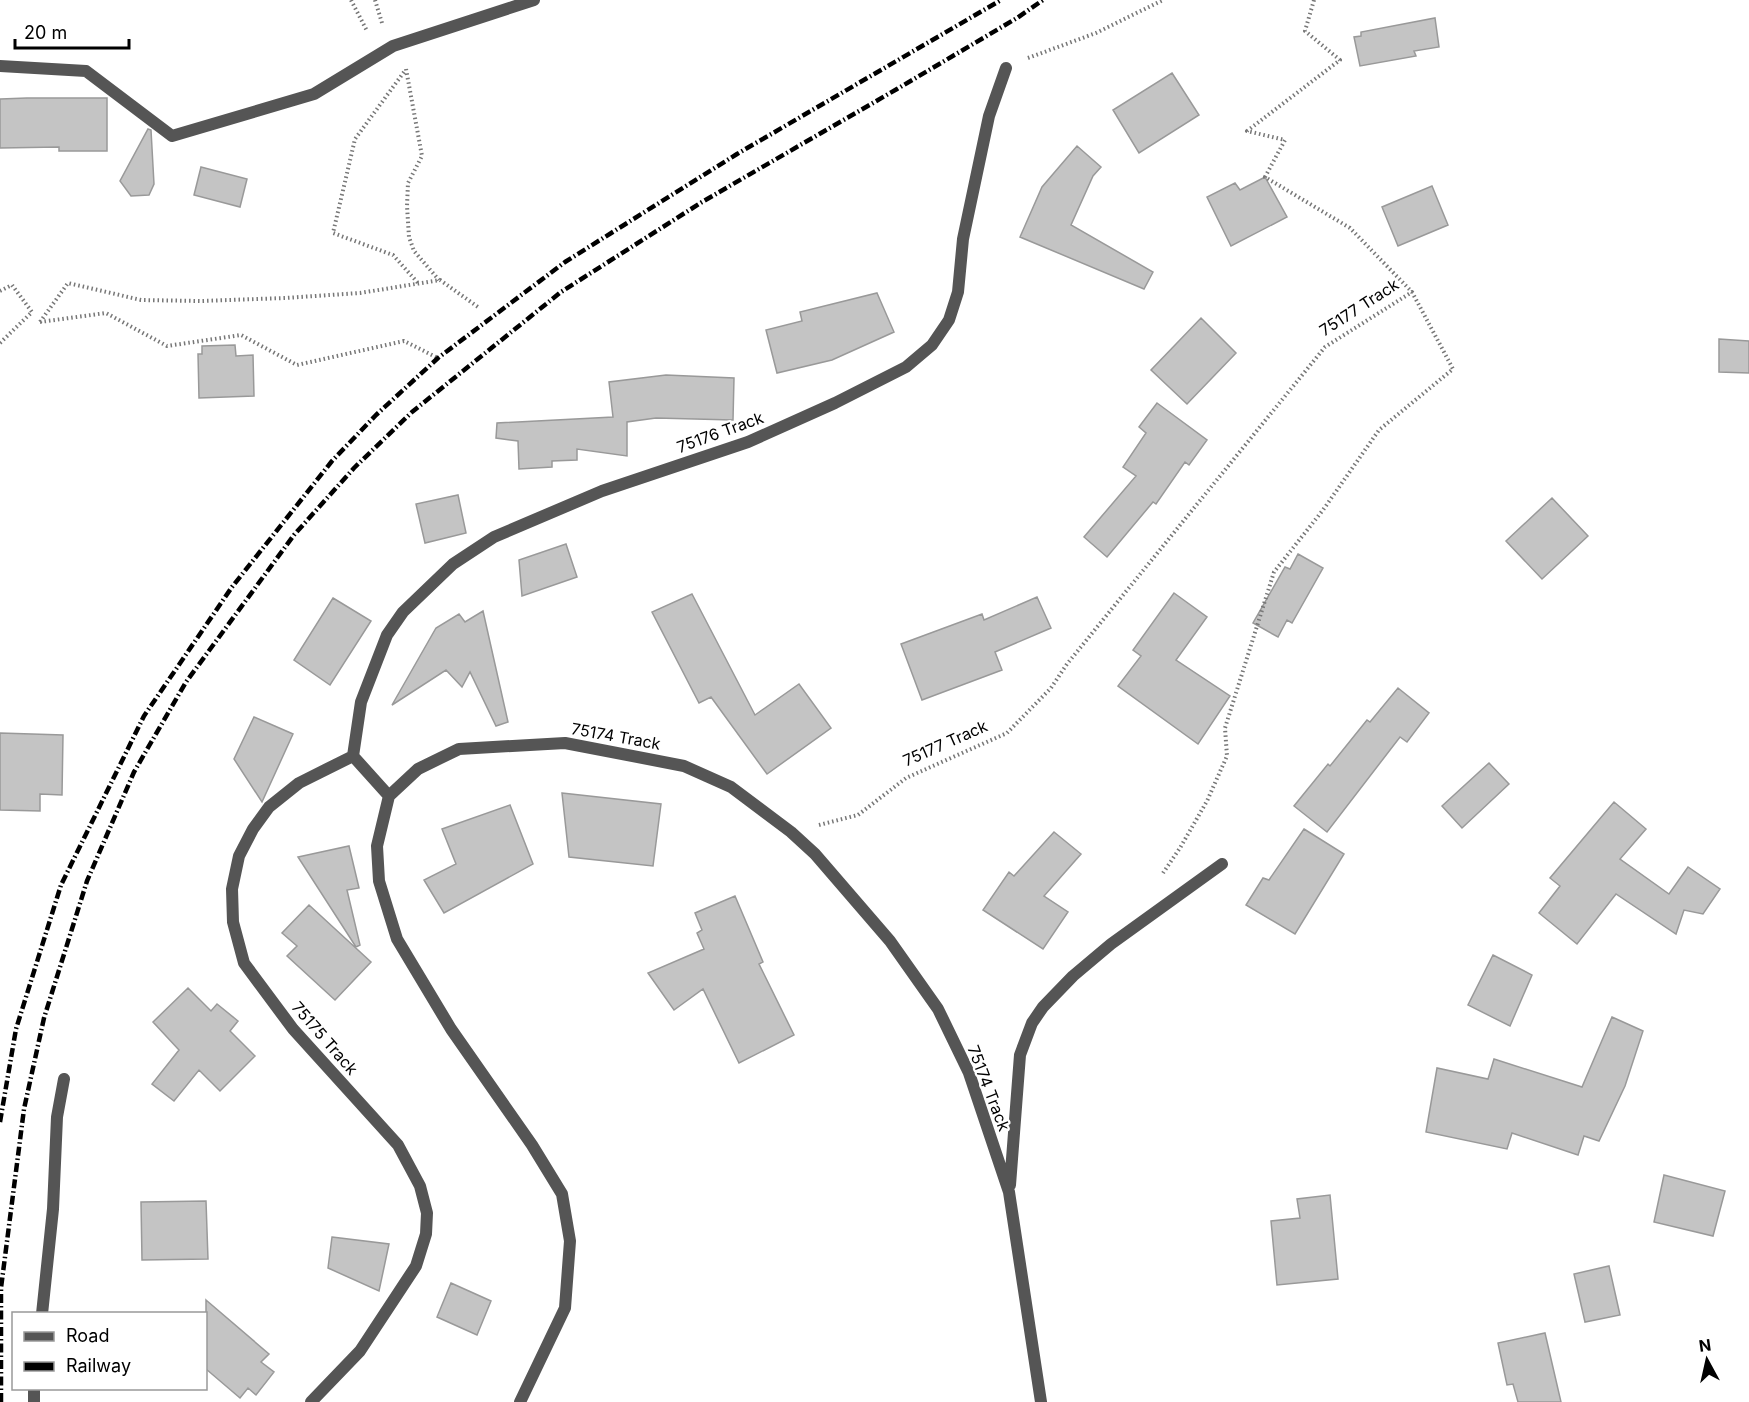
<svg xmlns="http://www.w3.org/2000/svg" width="1749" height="1402" viewBox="0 0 1749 1402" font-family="Inter,sans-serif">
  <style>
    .building { fill: #c4c4c4; stroke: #999; stroke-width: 1.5 }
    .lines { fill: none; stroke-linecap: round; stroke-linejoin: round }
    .path { stroke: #777; stroke-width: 4; stroke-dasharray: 1.5 3; stroke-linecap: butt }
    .street { stroke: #555; stroke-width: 12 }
    .rail { stroke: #000; stroke-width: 4.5; stroke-dasharray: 9 3 1.5 3; stroke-linecap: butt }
    .labels { text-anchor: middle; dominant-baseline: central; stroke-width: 4.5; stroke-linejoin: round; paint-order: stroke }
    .street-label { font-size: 16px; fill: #000; stroke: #fff }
  </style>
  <rect width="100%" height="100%" fill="#fff"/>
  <path class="building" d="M1435,18l4,29 -25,4 2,5 -56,10 -6,-29 7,-1v-4z
    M1172,73l27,42 -60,38 -26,-43z
    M27,98h80v53h-48v-4l-59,1v-49z
    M148,129l3,1 3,54 -5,11 -18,1 -11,-15z
    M1077,146l24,21 -8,9 -22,49 82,47 -9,17 -124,-52 22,-50z
    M201,167l46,12 -7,28 -46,-12z
    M1265,177l22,40 -56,29 -24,-49 28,-14 5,7z
    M1432,186l16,39 -50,21 -16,-39z
    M877,293l17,39 -62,28 -55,13 -11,-43 36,-9 -2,-9z
    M1201,318l35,35 -49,51 -36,-34z
    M1719,339l30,2v32l-30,-1z
    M235,345l1,11 17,-1 1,41 -55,2 -1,-44h4v-8z
    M666,375l68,3 -1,42 -77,-2 -29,4v34l-50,-7v11l-25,1v6l-33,2 -1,-28 -22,-3 1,-15 116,-6 -4,-35z
    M1157,403l50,37 -18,25 -4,-3 -29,42 -3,-2 -46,55 -23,-20 52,-61 -13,-9 23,-34 -7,-6z
    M458,495l8,38 -41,10 -9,-39z
    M1552,498l36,38 -46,43 -36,-38z
    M566,544l11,33 -55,19 -3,-36z
    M1298,554l25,14 -31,55 -5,-3 -9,17 -25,-14 32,-56 5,2z
    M1174,593l33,24 -31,43 54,36 -32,48 -80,-58 23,-30 -8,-6z
    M692,594l63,121 44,-31 32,44 -64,46 -56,-77 -12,6 -47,-91z
    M1037,597l14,31 -56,24 7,18 -80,30 -21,-56 81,-30 2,6z
    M333,598l38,23 -41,64 -36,-25z
    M483,611l25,111 -12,4 -26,-54 -8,15 -16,-17 -54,35 44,-77 23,-14 6,8z
    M1398,688l31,25 -22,29 -7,-5 -73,95 -33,-26 34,-42 2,2 37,-46 3,2z
    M254,717l39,17 -31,68 -28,-43z
    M0,733l63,2 -1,60 -22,-1v17l-40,-1z
    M1489,763l20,21 -47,44 -20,-22z
    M562,793l99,11 -8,62 -84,-9z
    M1614,802l32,27 -26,30 49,35 19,-27 32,22 -17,25 -19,-4 -8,24 -60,-40 -39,50 -38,-31 21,-27 -10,-8z
    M510,805l23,59 -89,49 -20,-33 32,-16 -14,-35z
    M1304,829l40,25 -49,80 -49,-29 17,-27 6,2z
    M1054,832l27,22 -37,42 24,16 -25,37 -60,-39 26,-38 5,4z
    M349,846l10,42 -12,2 13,55 -4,2 -58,-90z
    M735,896l28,66 -4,2 35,71 -55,28 -36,-74 -29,21 -26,-37 56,-24 -7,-16 5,-3 -7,-17z
    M309,905l62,57 -36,38 -48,-44 10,-10 -15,-13z
    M1493,955l39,20 -22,51 -42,-21z
    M188,988l23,23 6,-7 21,17 -8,10 25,25 -35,35 -21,-21 -25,31 -22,-17 27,-34 -26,-28z
    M1612,1017l31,14 -18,55 -26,55 -15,-5 -6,19 -66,-22 -5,16 -81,-17 11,-64 51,11 6,-20 88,28z
    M1664,1175l61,16 -12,45 -59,-14z
    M1330,1195l8,84 -61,6 -6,-64 29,-3 -3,-19z
    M206,1201l2,58 -66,1 -1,-58z
    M332,1237l57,7 -10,47 -51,-23z
    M1609,1266l11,49 -35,7 -11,-48z
    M451,1283l40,18 -14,34 -40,-18z
    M206,1300l63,54 -8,8 13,10 -18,23 -8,-7 -8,10 -34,-29z
    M1545,1333l16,69h-43l-5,-18 -6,1 -9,-42z"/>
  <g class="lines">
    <path class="path" d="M351,0l16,31
      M375,0l7,23
      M1314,0l-9,31 35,29 -93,71 38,9 -20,37 85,51 62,64
      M1028,58l68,-25 67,-33
      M406,69l16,87 -14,27 -1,23 2,31 5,14 25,29
      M404,72l-49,67 -22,94 60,22 25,28
      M0,291l12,-6 20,27 -32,31
      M40,322l28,-39 73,17 60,1 84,-3 75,-5 80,-13 38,27
      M40,322l66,-9 61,33 74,-11 56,30 107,-24 34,17
      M819,825l39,-10 48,-37 101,-45 44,-45 16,-24 258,-317 87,-55 41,77 -74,61 -56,80 -49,62 -49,156 2,28 -20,45 -27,47 -17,25"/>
    <path class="street" d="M0,66l86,5 86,65 142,-42 79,-48 141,-46
      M353,756l8,-54 26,-67 16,-23 50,-48 41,-27 108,-46 146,-49 87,-39 71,-36 26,-22 17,-25 9,-28 5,-53 26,-123 17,-48
      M1010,1185l10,-130 12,-32 11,-16 30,-31 38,-32 111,-80
      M42,1314l11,-105 4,-92 7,-38
      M34,1402v-14
      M311,1402l49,-51 56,-85 10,-32 1,-21 -7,-27 -22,-41 -105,-116 -49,-66 -11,-41 -1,-33 7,-33 14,-27 16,-22 30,-24 54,-27 36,40
      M520,1402l45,-94 5,-67 -8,-47 -30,-49 -81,-116 -54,-90 -18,-58 -2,-35 12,-50 29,-27 41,-20 106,-6 119,23 47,21 60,45 24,22 75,87 48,68 31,64 40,119 32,210"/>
    <path class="rail" d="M0,1122l16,-93 45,-144 83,-169 88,-129 100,-126 44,-46 62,-57 127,-96 172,-108 264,-154
      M1,1402v-114l23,-179 20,-91 43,-137 47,-109 52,-90 108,-147 60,-67 58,-56 149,-120 141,-90 195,-113 120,-71 26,-18"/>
  </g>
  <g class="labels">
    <g class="street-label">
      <text transform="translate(1359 307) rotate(-33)">75177 Track</text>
      <text transform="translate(720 432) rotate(-20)">75176 Track</text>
      <text transform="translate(616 736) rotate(10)">75174 Track</text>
      <text transform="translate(945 743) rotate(-24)">75177 Track</text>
      <text transform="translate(325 1038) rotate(49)">75175 Track</text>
      <text transform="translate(989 1088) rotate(69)">75174 Track</text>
    </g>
  </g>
  <rect x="12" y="1312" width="195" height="78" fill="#ffffff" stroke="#999999" stroke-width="1.5"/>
  <rect x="24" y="1332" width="30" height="9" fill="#555555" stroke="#999999" stroke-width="1.5"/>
  <text x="66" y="1342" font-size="18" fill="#000000">Road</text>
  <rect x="24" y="1362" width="30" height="9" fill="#000000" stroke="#999999" stroke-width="1.5"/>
  <text x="66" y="1372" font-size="18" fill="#000000">Railway</text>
  <g transform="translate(1707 1360) rotate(352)" stroke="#ffffff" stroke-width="4.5" paint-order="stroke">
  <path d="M0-4.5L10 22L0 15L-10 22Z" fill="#000000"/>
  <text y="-9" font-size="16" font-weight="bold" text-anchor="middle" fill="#000000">N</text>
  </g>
  <path d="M15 39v9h114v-9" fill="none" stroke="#000000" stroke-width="3"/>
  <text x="24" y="39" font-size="18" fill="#000000" stroke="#ffffff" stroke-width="4.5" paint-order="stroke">20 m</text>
</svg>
